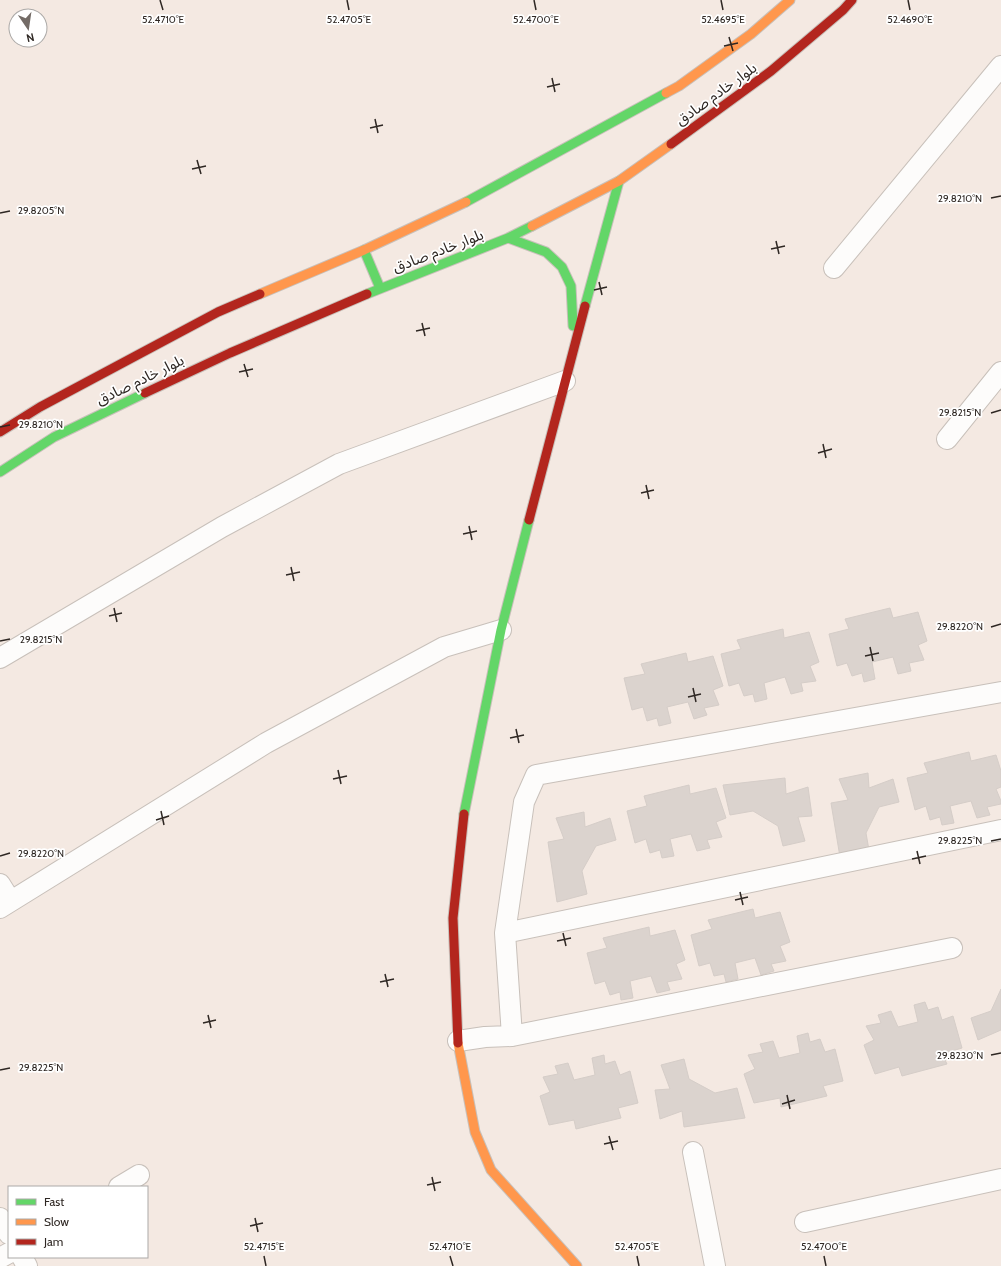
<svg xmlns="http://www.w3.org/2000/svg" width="1001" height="1266" viewBox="0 0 1001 1266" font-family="Cabin,'Noto Sans Arabic',sans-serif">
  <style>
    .building { fill: #dbd3ce; stroke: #d5cdc8 }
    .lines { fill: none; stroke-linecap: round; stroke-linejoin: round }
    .street-casing { stroke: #c8c0ba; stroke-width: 22 }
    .fast-casing { stroke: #c8c0ba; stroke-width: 11 }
    .slow-casing { stroke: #c8c0ba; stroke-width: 11 }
    .jam-casing { stroke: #c8c0ba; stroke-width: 11 }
    .street { stroke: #fdfcfb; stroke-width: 20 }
    .fast { stroke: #63d668; stroke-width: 9 }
    .slow { stroke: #ff974d; stroke-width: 9 }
    .jam { stroke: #b3261e; stroke-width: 9 }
    .ticks { fill: none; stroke: #2e2723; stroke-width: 1.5 }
    .labels { text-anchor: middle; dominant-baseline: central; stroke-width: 3.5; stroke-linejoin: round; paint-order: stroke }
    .street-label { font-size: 15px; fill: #2e2723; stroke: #fff }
    .ticks-label { font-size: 10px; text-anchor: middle; fill: #2e2723; stroke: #fff; stroke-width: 3.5; stroke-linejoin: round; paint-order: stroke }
  </style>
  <rect width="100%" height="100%" fill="#f4e9e2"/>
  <path class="building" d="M890,608l3,10 25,-6 9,29 -9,4 6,15 -15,3 2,8 -13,3 -5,-17 -21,5 3,17 -11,3 -2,-9 -10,3 -5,-13 -10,3 -8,-32 20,-5 -4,-10z
    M783,629l1,9 25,-6 10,30 -9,4 6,15 -15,2 2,8 -12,3 -6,-17 -21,6 3,16 -12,3 -2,-8 -9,2 -5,-13 -10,3 -8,-32 20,-5 -4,-9z
    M686,653l2,9 25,-6 10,30 -10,4 6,15 -15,3 3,7 -13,4 -6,-17 -21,5 4,16 -12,3 -2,-8 -10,3 -4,-14 -11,3 -8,-32 21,-4 -4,-10z
    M969,752l2,9 25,-6 5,16v16l-5,2 5,12v3l-14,3 3,8 -13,3 -6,-17 -21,5 4,17 -12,2 -2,-8 -10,3 -4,-14 -11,4 -8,-32 21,-5 -4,-10z
    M868,773l1,15 24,-9 6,23 -20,5 -13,26 4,23 -29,7 -10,-60 17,-3 -9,-21z
    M785,778l1,16 22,-7 4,29 -14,1 7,24 -22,5 -5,-20 -25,-15 -23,4 -7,-30z
    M689,785l1,9 26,-6 10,30 -10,4 6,15 -15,3 3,8 -13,3 -6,-17 -21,5 4,17 -12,2 -2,-8 -10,3 -4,-14 -11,4 -8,-32 20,-5 -3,-10z
    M584,812l1,15 25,-9 6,22 -20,6 -14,25 5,23 -30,8 -9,-60 16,-3 -8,-21z
    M753,909l2,9 25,-6 10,30 -10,4 6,15 -15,3 3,7 -13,4 -6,-17 -20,5 3,16 -12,3 -2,-8 -10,2 -4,-13 -11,3 -8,-31 21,-6 -4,-9z
    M649,927l1,9 25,-6 10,30 -9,4 6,15 -15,3 3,8 -13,3 -6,-17 -21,5 3,17 -12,2 -1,-8 -10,3 -5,-14 -10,3 -8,-31 20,-5 -4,-10z
    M1001,989v41l-23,10 -7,-22 20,-7z
    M925,1002l3,8 10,-3 4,13 11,-4 9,32 -20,6 5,10 -45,12 -3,-9 -24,7 -11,-29 10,-5 -8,-14 15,-3 -3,-8 13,-4 7,16 20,-5 -4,-17z
    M808,1033l2,9 10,-3 5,13 10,-3 8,32 -20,5 4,10 -46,11 -1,-9 -26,5 -10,-29 11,-5 -7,-14 15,-3 -3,-8 13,-3 6,17 21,-5 -3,-17z
    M604,1055l1,9 10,-3 5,14 10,-4 8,32 -20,5 3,10 -45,11 -2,-9 -25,5 -9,-29 10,-4 -7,-15 15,-3 -3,-8 13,-3 6,17 21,-5 -3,-17z
    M684,1059l5,20 26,14 22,-5 8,30 -61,9 -2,-16 -22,8 -5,-29 15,-1 -9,-24z"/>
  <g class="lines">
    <defs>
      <path id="street" d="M834,268l167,-202
        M947,439l54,-67
        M0,658l222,-131 117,-63 226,-83
        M0,884l10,16
        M0,908l266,-165 178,-96 57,-17
        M505,933l496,-103
        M512,1036l-7,-103 19,-131 12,-27 465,-83
        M458,1041l27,-4 27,-1 440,-88
        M693,1152l22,114
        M119,1187l20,-12
        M0,1218l9,16
        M805,1222l196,-43
        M22,1257l5,9
        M0,1258l9,-5"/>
      <path id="fast" d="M466,202l200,-109
        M508,238l38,14 16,15 9,19 2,40
        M364,250l16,38
        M367,294l141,-56 24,-12
        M585,306l34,-125
        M0,472l54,-35 91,-44
        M464,814l37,-184 28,-110"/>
      <path id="slow" d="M666,93l13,-7 72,-52 39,-34
        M532,226l87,-45 52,-37
        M260,294l104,-44 102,-48
        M458,1043l17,89 16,38 86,96"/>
      <path id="jam" d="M671,144l100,-73 72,-61 9,-10
        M145,393l85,-40 137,-59
        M0,432l40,-25 178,-95 42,-18
        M529,520l56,-214
        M458,1043l-5,-125 11,-104"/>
    </defs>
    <use href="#street" class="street-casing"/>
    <use href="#fast" class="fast-casing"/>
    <use href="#slow" class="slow-casing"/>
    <use href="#jam" class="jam-casing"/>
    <use href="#street" class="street"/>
    <use href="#fast" class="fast"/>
    <use href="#slow" class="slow"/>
    <use href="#jam" class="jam"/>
  </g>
  <path class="ticks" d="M160,0l3,10M347,0l2,10M534,0l2,10M721,0l2,10M908,0l2,10M729,37l4,14M724,46l14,-3M552,78l3,14M547,87l13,-3M375,119l3,14M370,128l13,-3M197,160l4,14M192,169l14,-3M991,198l10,-2M0,213l10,-2M776,241l3,13M771,249l14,-3M599,282l3,13M594,290l13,-3M422,323l3,13M416,331l14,-3M244,364l4,13M239,372l14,-3M991,413l10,-3M0,427l10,-2M823,444l3,14M818,453l14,-4M646,485l3,14M641,493l13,-3M469,526l3,14M463,534l14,-3M291,567l3,14M286,575l14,-3M114,608l3,14M109,616l13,-3M991,627l10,-3M0,641l10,-2M870,647l3,14M865,656l14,-3M693,688l3,14M688,697l13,-3M516,729l3,14M510,738l14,-3M338,770l3,14M333,779l14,-3M161,811l3,14M156,820l13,-4M991,841l10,-2M917,851l3,13M0,856l10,-3M912,859l14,-3M740,892l3,13M735,900l13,-3M563,933l3,13M557,941l14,-3M385,974l3,13M380,982l14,-3M208,1015l3,13M203,1023l13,-3M991,1055l10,-2M0,1070l10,-2M787,1095l3,14M782,1104l13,-4M609,1136l4,14M604,1144l14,-3M432,1177l3,14M427,1185l14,-3M255,1218l3,14M250,1226l13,-3M264,1256l2,10M450,1256l3,10M637,1256l2,10M824,1256l2,10"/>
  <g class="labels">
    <g class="street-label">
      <text transform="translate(716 94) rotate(-36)">بلوار خادم صادق</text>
      <text transform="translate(438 251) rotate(-21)">بلوار خادم صادق</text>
      <text transform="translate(140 380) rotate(-26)">بلوار خادم صادق</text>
    </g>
  </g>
  <g class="ticks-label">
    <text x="163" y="23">52.4710°E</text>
    <text x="349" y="23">52.4705°E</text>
    <text x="536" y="23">52.4700°E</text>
    <text x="723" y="23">52.4695°E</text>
    <text x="910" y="23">52.4690°E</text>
    <text x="960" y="202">29.8210°N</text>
    <text x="41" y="214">29.8205°N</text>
    <text x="960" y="416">29.8215°N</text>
    <text x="41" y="428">29.8210°N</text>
    <text x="960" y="630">29.8220°N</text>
    <text x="41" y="643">29.8215°N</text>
    <text x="960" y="844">29.8225°N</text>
    <text x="41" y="857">29.8220°N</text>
    <text x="960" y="1059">29.8230°N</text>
    <text x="41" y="1071">29.8225°N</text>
    <text x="264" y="1250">52.4715°E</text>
    <text x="450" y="1250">52.4710°E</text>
    <text x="637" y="1250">52.4705°E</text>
    <text x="824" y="1250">52.4700°E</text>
  </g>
  <rect x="8" y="1186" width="140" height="72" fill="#ffffff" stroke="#aba9a7"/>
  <rect x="16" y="1199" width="20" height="6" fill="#63d668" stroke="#aba9a7"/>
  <text x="44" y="1206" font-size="12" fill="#2e2723">Fast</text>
  <rect x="16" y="1219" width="20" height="6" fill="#ff974d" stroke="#aba9a7"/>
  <text x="44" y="1226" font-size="12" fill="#2e2723">Slow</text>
  <rect x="16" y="1239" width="20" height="6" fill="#b3261e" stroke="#aba9a7"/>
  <text x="44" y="1246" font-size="12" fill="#2e2723">Jam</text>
  <g transform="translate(28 28) rotate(167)"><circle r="19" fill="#ffffff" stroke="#aba9a7"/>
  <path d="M0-3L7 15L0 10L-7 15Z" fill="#736b66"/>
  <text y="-6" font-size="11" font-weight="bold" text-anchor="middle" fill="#2e2723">N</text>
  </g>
</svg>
